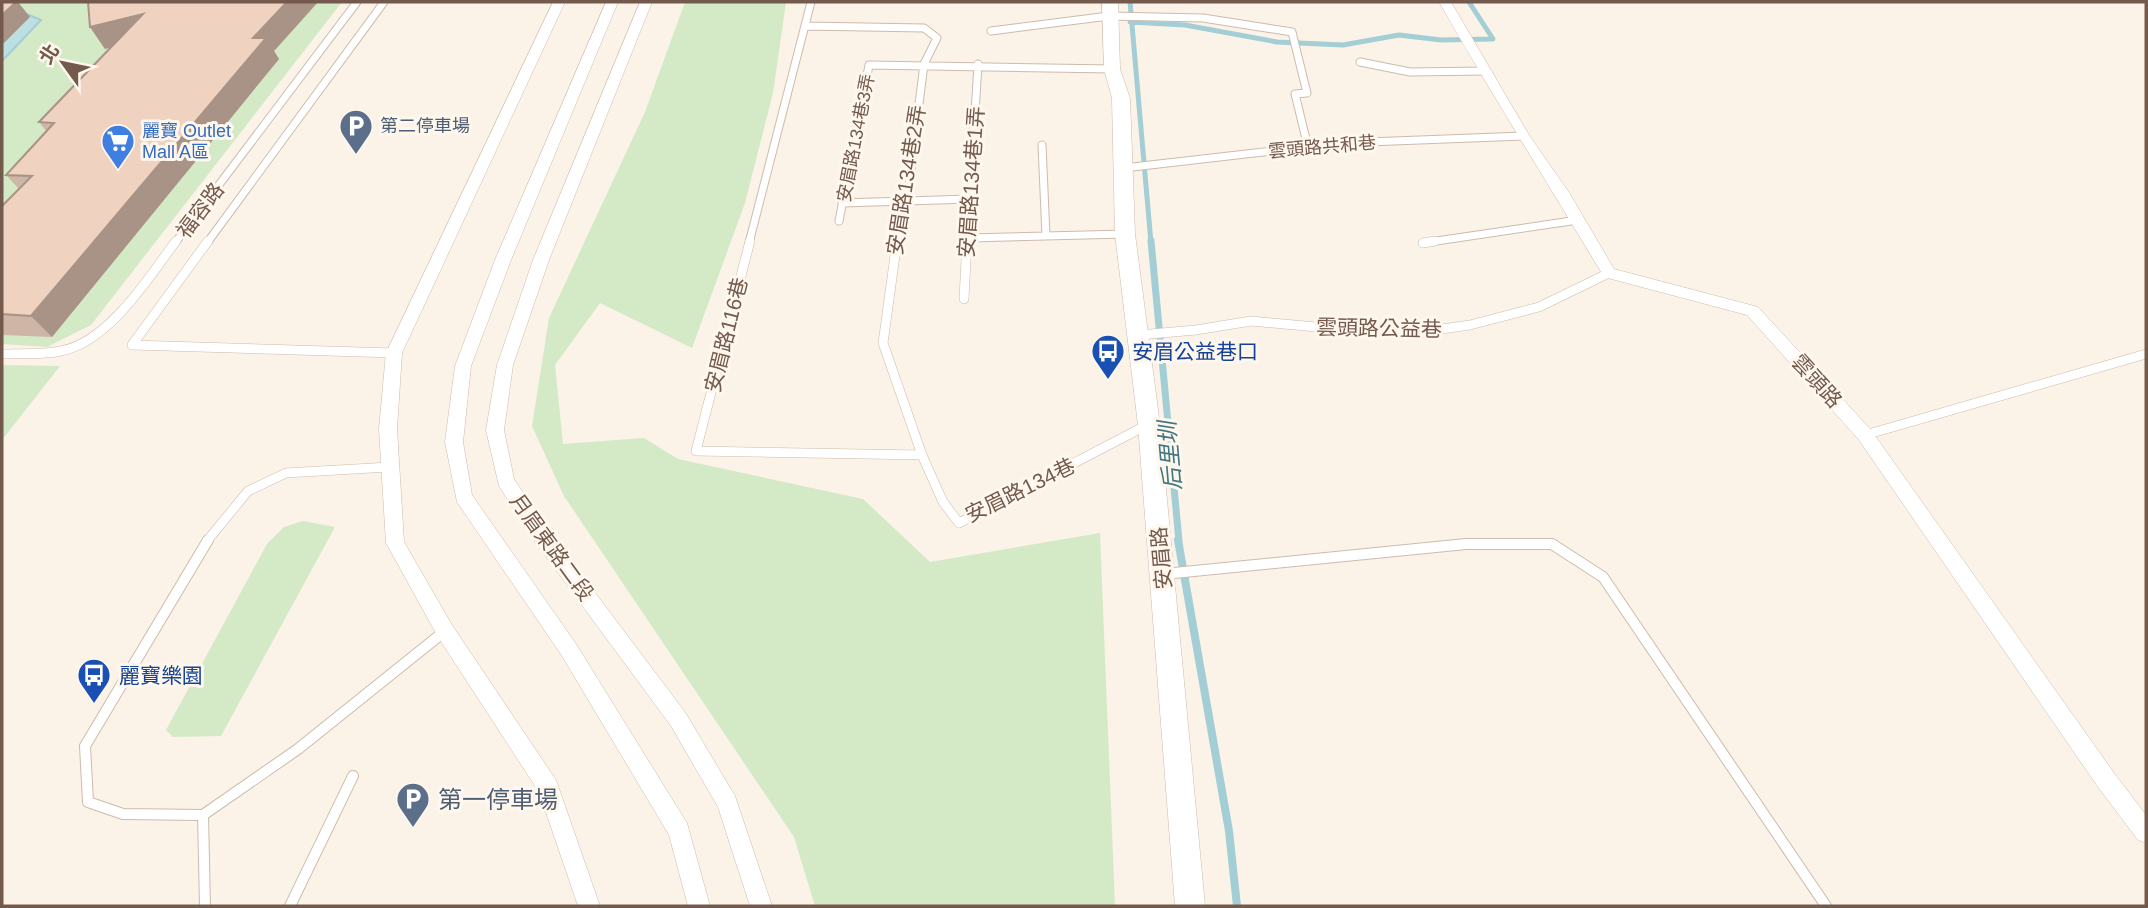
<svg xmlns="http://www.w3.org/2000/svg" width="2148" height="908" viewBox="0 0 2148 908" font-family="Arial,'Noto Sans TC',sans-serif">
  <style>
    .green { fill: #d4e9c6 }
    .water { fill: #bcdfe4; stroke: #a3ced6; stroke-width: 2 }
    .lines { fill: none; stroke-linecap: round; stroke-linejoin: round }
    .stream-far2 { stroke: #a3ced6; stroke-width: 5 }
    .stream-far1 { stroke: #a3ced6; stroke-width: 7 }
    .stream { stroke: #a3ced6; stroke-width: 8 }
    .service-far2-casing { stroke: #cdbbad; stroke-width: 9 }
    .service-far1-casing { stroke: #cdbbad; stroke-width: 10 }
    .service-casing { stroke: #cdbbad; stroke-width: 12 }
    .minor-casing { stroke: #cdbbad; stroke-width: 1 }
    .tertiary-casing { stroke: #cdbbad; stroke-width: 1 }
    .service-far2 { stroke: #fff; stroke-width: 7 }
    .service-far1 { stroke: #fff; stroke-width: 9 }
    .service { stroke: #fff; stroke-width: 10 }
    .minor { fill: #fff; fill-rule: evenodd }
    .tertiary { fill: #fff; fill-rule: evenodd }
    .wall { fill: #ceb5a5 }
    .shaded-wall { fill: #a89386 }
    .building { fill: #f0d2c0; stroke: #a89386; stroke-width: 2 }
    .labels { text-anchor: middle; dominant-baseline: central; stroke-width: 6; stroke-linejoin: round; paint-order: stroke }
    .far-service-label { font-size: 18px; fill: #4e5e75; stroke: #fef7ed; text-anchor: start }
    .far-shop-label { font-size: 18px; fill: #366cbe; stroke: #fef7ed; text-anchor: start }
    .far-street-label { font-size: 18px; fill: #745a4c; stroke: #fef7ed }
    .street-label { font-size: 21px; fill: #745a4c; stroke: #fef7ed }
    .transit-label { font-size: 21px; fill: #164399; stroke: #fef7ed; text-anchor: start }
    .water-label { font-size: 23px; font-style: italic; fill: #43777f; stroke: #fef7ed }
    .near-service-label { font-size: 24px; fill: #4e5e75; stroke: #fef7ed; text-anchor: start }
  </style>
  <rect width="100%" height="100%" fill="#fbf3e7"/>
  <path class="green" d="M2,2h340l-251,323 -44,22 -45,-3z
    M685,2h101l-13,91 -28,110 -53,145 -92,-45 -45,62 8,79 81,-6 34,21 185,40 67,63 170,-29 15,373h-300l-21,-69 -230,-341 -32,-70 17,-108 96,-206z
    M2,365l58,1 -58,74z
    M303,521l32,6 -114,209 -48,1 -7,-7 101,-186 17,-17z"/>
  <path class="water" d="M2,9l27,6 12,5 -39,41z"/>
  <g class="lines">
    <path class="stream-far2" d="M1130,2l21,241
      M1130,22l55,3 92,17 66,3 56,-10 42,5 52,-1 -24,-37"/>
    <path class="stream-far1" d="M1151,241l28,300"/>
    <path class="stream" d="M1178,540l51,291 8,75"/>
    <defs>
      <path id="service-far2" d="M805,26l119,2 13,10 -13,26 -17,136 -10,43
        M991,31l118,-15 94,2 89,14 15,61 -12,1 13,53
        M1360,62l50,10 76,-1
        M1042,145l4,91
        M1124,168l218,-25 181,-7
        M842,203l128,-4
        M839,221l30,-156 243,4
        M968,238l157,-4
        M175,243l182,-241
        M207,243l177,-241
        M749,243l62,-241
        M967,243l11,-179
        M1423,243l155,-23"/>
      <path id="service-far1" d="M208,241l-76,104 262,8
        M750,241l-54,210 226,4
        M897,241l-14,102 39,112 21,47 16,21 188,-98
        M1423,243l12,-2
        M964,299l3,-58
        M1139,335l57,-5 55,-9 109,10 75,-1 35,-5 69,-18 70,-34
        M2,354c19,-1 41,1 59,-3 48,-9 88,-74 115,-110
        M1865,435l281,-81
        M207,541l41,-50 38,-18 103,-6"/>
      <path id="service" d="M208,540l-123,206 3,56 35,12 80,1 95,-66 147,-118
        M1164,574l302,-30h86l51,33 223,329
        M203,815l2,91
        M290,906l63,-130"/>
      <path id="minor" d="M553,2h12l-163,351 -5,76 7,113 48,83 104,155 44,126h-22l-39,-114 -101,-155 -52,-94 -7,-114 7,-76z
        M606,2h12l-107,258 -40,106 -8,76 9,53 104,149 111,179 23,83h-22l-19,-71 -107,-179 -105,-154 -12,-60 10,-76 40,-106z
        M640,2h12l-103,258 -36,105 -9,65 10,49 33,50 138,183 50,84 37,110h-22l-32,-99 -47,-81 -138,-187 -34,-53 -13,-56 11,-65 36,-105z
        M1439,2h12l78,133 41,59 44,75 144,38 113,123 243,343 32,42v28l-8,-3 -40,-53 -239,-347 -112,-125 -143,-38c-55,-92 -112,-182 -165,-275z"/>
      <path id="tertiary" d="M1102,2h16l2,67 10,29 5,136 25,191 45,481h-30l-37,-481 -23,-191 -3,-136 -8,-29z"/>
    </defs>
    <use href="#service-far2" class="service-far2-casing"/>
    <use href="#service-far1" class="service-far1-casing"/>
    <use href="#service" class="service-casing"/>
    <use href="#minor" class="minor-casing"/>
    <use href="#tertiary" class="tertiary-casing"/>
    <use href="#service-far2" class="service-far2"/>
    <use href="#service-far1" class="service-far1"/>
    <use href="#service" class="service"/>
    <use href="#minor" class="minor"/>
    <use href="#tertiary" class="tertiary"/>
  </g>
  <path class="wall" d="M318,2l-44,49 5,8 -227,278 -50,-2v-129l17,-17 -13,-14 41,-43 -8,-10 72,-75 -6,2 -15,-22z"/>
  <path class="shaded-wall" d="M16,2h2l12,15 -28,28v-30z
    M287,2h31l-44,49 5,8 -227,278 -21,-21 222,-278z
    M143,14l15,21 -53,14 -15,-22z"/>
  <path class="building" d="M2,2h14l-14,13z
    M88,2h199l-34,36h13l-235,278 -29,-2v-108l30,-30 -26,-1 48,-52 -15,-1 104,-108 -53,13z"/>
  <defs>
    <symbol id="parking-pin" viewBox="-11 -11 22 30"><path d="M0 17L-7.5 6A9.5 9.5 0 1 1 7.5 6Z" fill="#5c6f8a" stroke="#fef7ed"/><path d="M-3.5-5.5H1a3.5 3.5 0 0 1 0 7H-1V5.5H-3.5ZM-1-3.4V-.6H.8a1.4 1.4 0 0 0 0-2.8Z" fill="#fff"/></symbol>
    <symbol id="supermarket-pin" viewBox="-11 -11 22 30"><path d="M0 17L-7.5 6A9.5 9.5 0 1 1 7.5 6Z" fill="#3f7fe0" stroke="#fef7ed"/><path d="M-6-5.5h2.5l.6 2H6L4.5 2H-2.5L-4.4-4H-6ZM-1.5 3.2a1.3 1.3 0 1 0 .1 0ZM3 3.2a1.3 1.3 0 1 0 .1 0Z" fill="#fff"/></symbol>
    <symbol id="bus-pin" viewBox="-11 -11 22 30"><path d="M0 17L-7.5 6A9.5 9.5 0 1 1 7.5 6Z" fill="#1a4fb4" stroke="#fef7ed"/><path d="M-5-6H5V4H4V6H2V4H-2V6H-4V4H-5ZM-3.5-4V0h7V-4ZM-3.5 1.2v1.5H-2V1.2ZM2 1.2v1.5H3.5V1.2Z" fill="#fff"/></symbol>
  </defs>
  <g fill-rule="evenodd">
    <use href="#parking-pin" x="337" y="107" width="38" height="52"/>
    <use href="#supermarket-pin" x="99" y="122" width="38" height="52"/>
    <use href="#bus-pin" x="1089" y="332" width="38" height="52"/>
    <use href="#bus-pin" x="75" y="656" width="38" height="52"/>
    <use href="#parking-pin" x="394" y="780" width="38" height="52"/>
  </g>
  <g class="labels">
    <g class="far-service-label">
      <text x="380" y="126">第二停車場</text>
    </g>
    <g class="far-shop-label">
      <text x="142" y="131">麗寶 Outlet<tspan x="142" dy="21">Mall A區</tspan></text>
    </g>
    <g class="far-street-label">
      <text transform="translate(856 138) rotate(-79)">安眉路134巷3弄</text>
      <text transform="translate(1322 147) rotate(-5)">雲頭路共和巷</text>
    </g>
    <g class="street-label">
      <text transform="translate(906 180) rotate(-81)">安眉路134巷2弄</text>
      <text transform="translate(971 182) rotate(-86)">安眉路134巷1弄</text>
      <text transform="translate(200 210) rotate(-53)">福容路</text>
      <text transform="translate(1379 328) rotate(1)">雲頭路公益巷</text>
      <text transform="translate(726 335) rotate(-76)">安眉路116巷</text>
      <text transform="translate(1817 381) rotate(48)">雲頭路</text>
      <text transform="translate(1020 490) rotate(-26)">安眉路134巷</text>
      <text transform="translate(552 547) rotate(54)">月眉東路二段</text>
      <text transform="translate(1161 558) rotate(-95)">安眉路</text>
    </g>
    <g class="transit-label">
      <text x="1132" y="351">安眉公益巷口</text>
      <text x="119" y="675">麗寶樂園</text>
    </g>
    <g class="water-label">
      <text transform="translate(1170 456) rotate(-95)">后里圳</text>
    </g>
    <g class="near-service-label">
      <text x="438" y="799">第一停車場</text>
    </g>
  </g>
  <rect width="2148" height="908" fill="none" stroke="#745a4c" stroke-width="7"/>
  <g transform="translate(63 63) rotate(303)" stroke="#fef7ed" stroke-width="5" paint-order="stroke">
  <path d="M0-5L12 26L0 18L-12 26Z" fill="#745a4c"/>
  <text y="-10" font-size="19" font-weight="bold" text-anchor="middle" fill="#745a4c">北</text>
  </g>
</svg>
